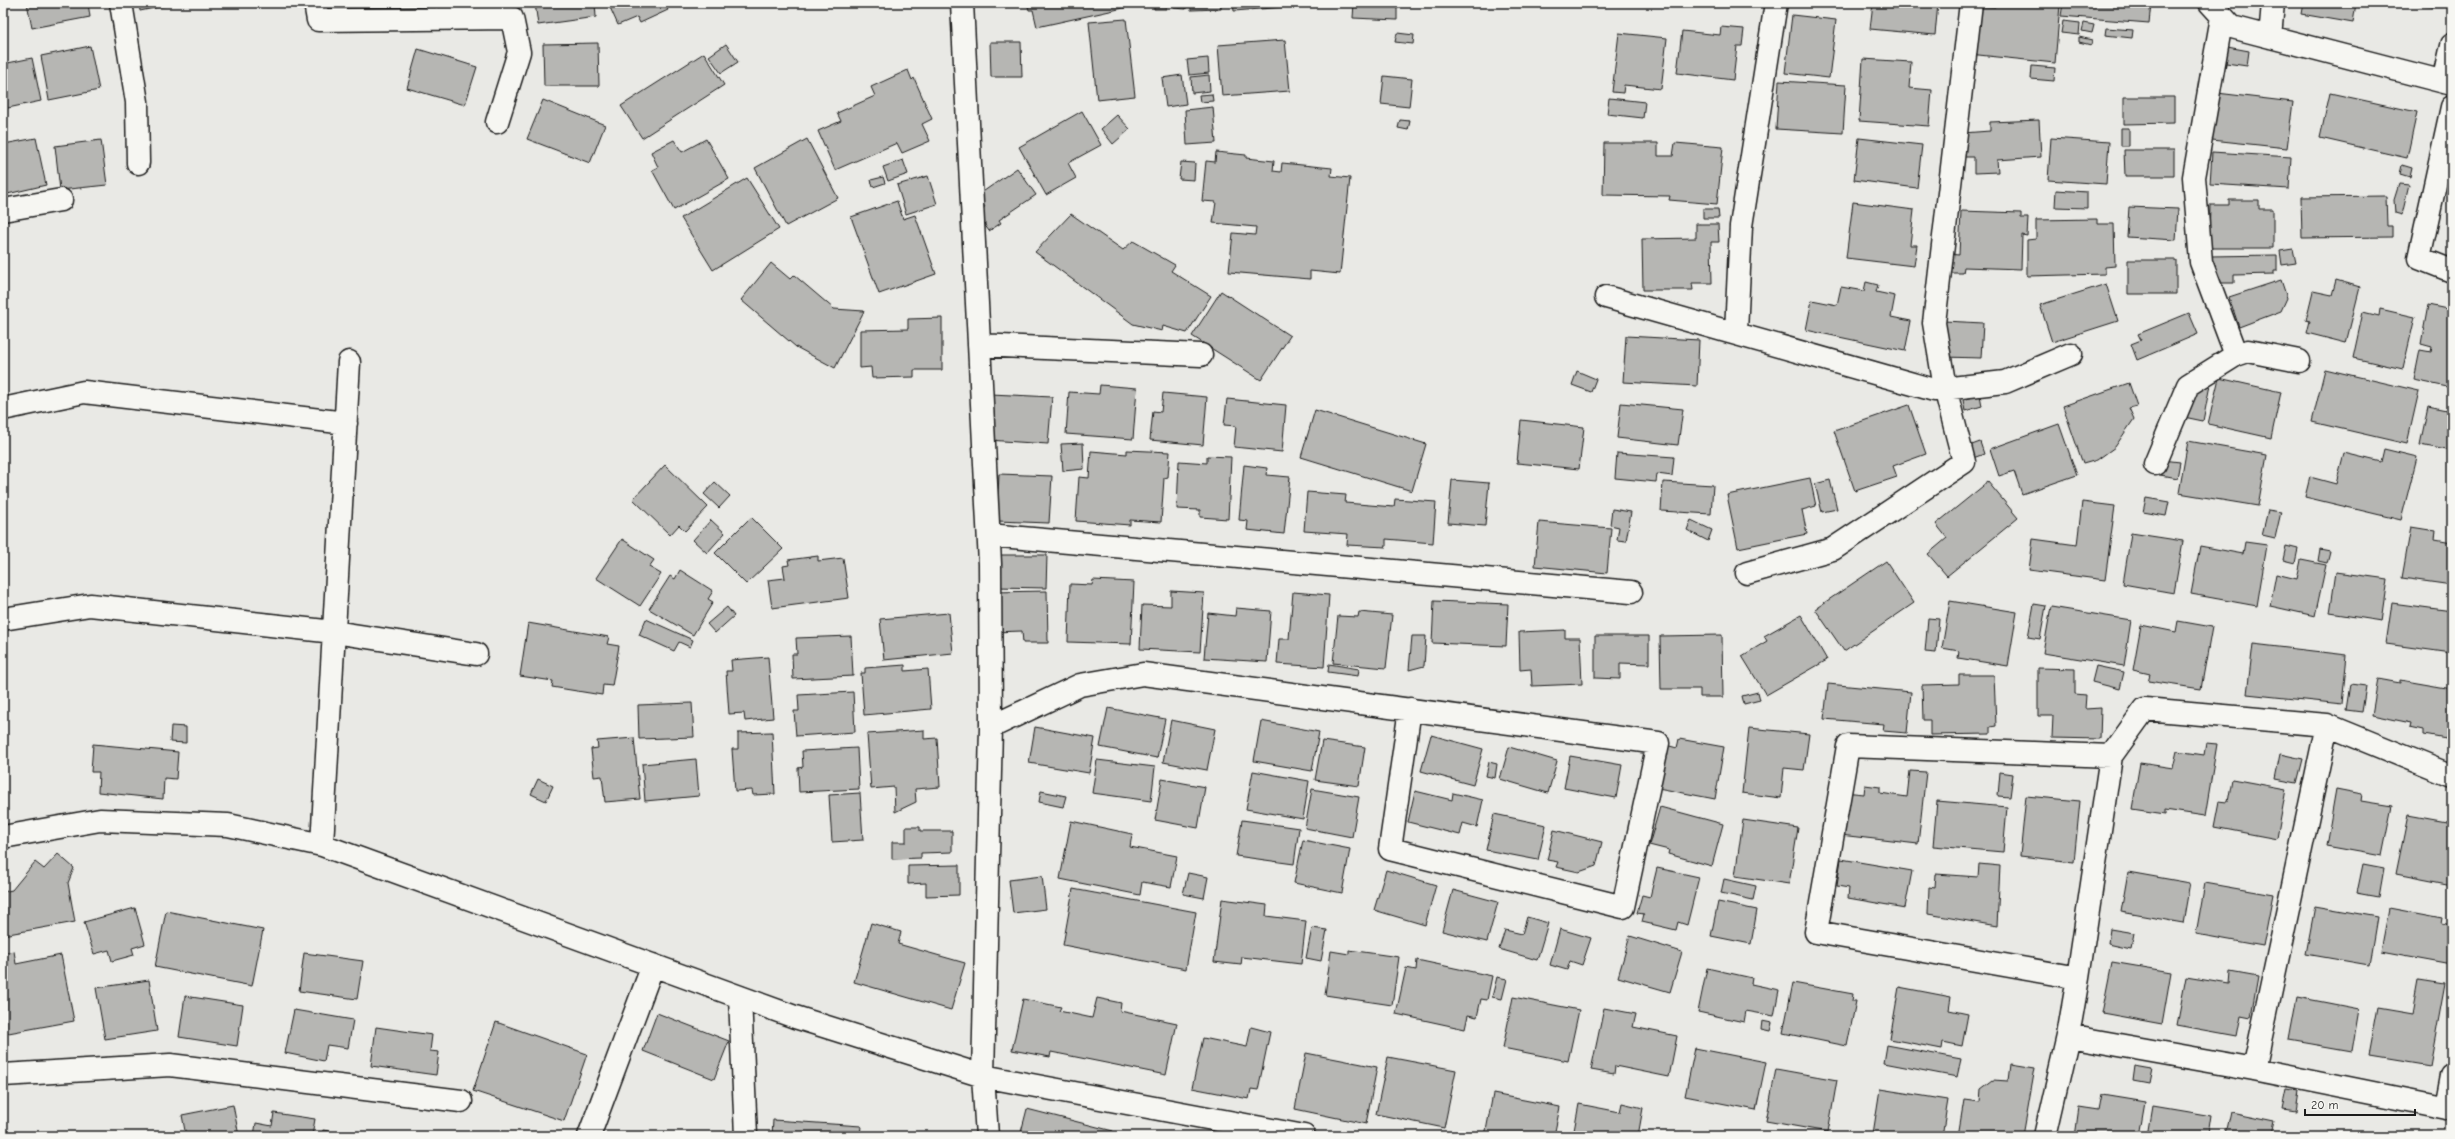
<svg xmlns="http://www.w3.org/2000/svg" width="2455" height="1139" viewBox="0 0 2455 1139" font-family="'Comic Neue',sans-serif">
  <style>
    .building { fill: #b6b6b3; stroke: #1c1c1c }
    .lines { fill: none; stroke-linecap: round; stroke-linejoin: round }
    .minor-casing { stroke: #1c1c1c; stroke-width: 25 }
    .minor { stroke: #f6f6f2; stroke-width: 22 }
  </style>
  <rect width="100%" height="100%" fill="#e9e9e5"/>
  <filter id="ink" filterUnits="userSpaceOnUse"><feTurbulence type="fractalNoise" baseFrequency=".025" numOctaves="2"/><feDisplacementMap in="SourceGraphic" scale="8" xChannelSelector="R" yChannelSelector="G"/><feConvolveMatrix kernelMatrix="1 2 1 2 8 2 1 2 1" color-interpolation-filters="sRGB"/></filter>
  <g filter="url(#ink)">
    <path class="building" d="M27,3h61l2,14 -58,11z
      M139,3h39l-38,8z
      M535,3h60l1,14 -58,8z
      M608,3h56l4,7 -28,13 -3,-6 -19,8z
      M1027,3h102l-1,4 -91,20 -4,-17h-4z
      M1154,3h12v6h-12z
      M1174,3h12v6l-12,-1z
      M1191,3h30v6l-30,1z
      M1233,3h65v3l-64,5z
      M1354,3h43v17l-44,-2z
      M1873,3h65l-3,32 -65,-6z
      M1995,3l65,2 -5,58 -86,-9 5,-48 21,1z
      M2063,3h88l-2,20 -88,-7z
      M2243,3h20v4l-21,-1z
      M2303,3h53l-3,20 -52,-9z
      M2410,3h23l-1,4z
      M1792,15l44,5 -7,58 -44,-5z
      M1126,19l9,77 -38,4 -8,-78z
      M2063,21l17,2 -1,12 -18,-2z
      M2084,23l10,2 -2,8 -10,-2z
      M1721,27l23,2 -2,17h-5l-4,34 -56,-7 5,-42 38,4z
      M2106,28l27,2 -1,8 -27,-3z
      M1397,33l17,2 -1,9 -18,-2z
      M1619,33l48,5 -6,51 -37,-4 -1,8 -11,-1z
      M2079,37l13,3 -1,5 -12,-3z
      M1285,40l5,51 -68,5 -4,-51z
      M990,42h31l1,35h-31z
      M598,43l1,43h-55l-1,-42z
      M726,44l12,18 -17,11 -12,-17z
      M90,46l9,44 -50,10 -8,-44z
      M2222,46l27,5 -2,15 -28,-4z
      M418,49l59,18 -12,38 -58,-17z
      M704,53l20,32 -82,53 -21,-32z
      M32,58l9,43 -38,8v-45z
      M1208,58l1,15 -20,2 -2,-15z
      M1863,59l48,3 -2,26 23,2 -3,36 -70,-5z
      M2032,66l23,2 -1,13 -23,-2z
      M908,70l4,10 2,-2 18,41 -10,5 8,17 -28,12 -5,-10 -62,27 -17,-39 23,-10 -4,-8 38,-17 -4,-9z
      M1182,75l4,29 -20,3 -4,-29z
      M1209,75l1,16 -18,2 -1,-16z
      M1384,76l28,3 -3,28 -28,-3z
      M1779,81l67,4 -3,48 -67,-4z
      M2217,93l76,9 -6,46 -75,-8z
      M2330,93l87,19 -10,46 -87,-20z
      M1212,94l1,7 -13,1 -1,-7z
      M2124,97h50v26l-50,1z
      M1609,98l36,4 -2,16 -36,-4z
      M543,100l62,25 -15,38 -63,-24z
      M1213,107l3,36 -29,2 -2,-35z
      M1082,111l19,34 -33,18 8,15 -30,17 -27,-48z
      M1117,115l13,14 -17,15 -12,-15z
      M1400,120l10,1 -2,9 -10,-2z
      M2039,120l2,37 -44,3 1,12 -24,1v-16h-10l-1,-24 27,-2v-9z
      M2121,128h8v18h-8z
      M36,138l10,47 -43,10 1,-51z
      M1859,138l63,7 -5,43 -63,-8z
      M2051,138l58,4 -3,42 -58,-4z
      M706,139l23,40 -55,31 -22,-40 6,-3 -7,-15 23,-12 8,12z
      M807,139l31,59 -52,28 -31,-58z
      M101,140l6,45 -47,5 -5,-44z
      M1604,143h54v13h15l2,-13 48,4 -6,57 -48,-4 1,-4 -67,-1z
      M2124,150h50v26h-49z
      M1216,152l30,3v3l28,3 -1,10 8,1 1,-9 50,5 -1,8 19,2 -10,96 -30,-3v8l-81,-7 4,-39 22,2 1,-8 -43,-4 3,-21 -14,-1 4,-40 9,1z
      M2212,152l79,5 -2,32 -79,-5z
      M903,160l5,14 -20,7 -5,-14z
      M1181,162l14,1 -1,17 -15,-1z
      M2402,165l10,3 -2,9 -10,-3z
      M1017,168l19,27 -37,25 2,3 -12,8 -13,-18 9,-6 -8,-11z
      M928,176l9,28 -31,10 -9,-29z
      M883,177l2,6 -12,4 -2,-7z
      M747,178l32,51 -66,41 -32,-52z
      M2399,184l10,1 -7,30 -7,-2 -1,-13z
      M2056,190l31,2v16l-32,-1z
      M2386,196l1,30h5v11l-90,1 -1,-41z
      M2229,200h30v9h14v39h-64l1,-43h19z
      M897,201l6,18 12,-4 21,59 -57,20 -28,-77z
      M1853,202l61,8 -4,35h7l-3,21 -68,-8z
      M2129,207l49,2 -2,31 -49,-3z
      M1703,209h15l1,9h-16z
      M1961,211l60,2v5h7l-1,18 -5,-1 -1,34 -57,-2 -1,6h-17l1,-19 12,1z
      M1071,214l52,36 10,-9 42,24 -4,6 40,25 -24,37 -24,-7 -1,5 -29,-7 -98,-72z
      M2097,219v5h17l1,42 -10,1v7l-78,2v-36l9,-1v-19z
      M1696,224h22l1,18h-8l1,41h-20l1,7h-50l-1,-51 54,-1z
      M2293,249l3,14 -14,2 -2,-14z
      M2277,255v16h-3v3l-40,1v8h-14l-11,-27z
      M2128,260h48v34h-48z
      M771,263l19,16 4,-4 40,34 30,2 -29,57 -39,-21 -55,-47z
      M2281,280l6,18 -6,13 -42,16 -10,-30z
      M2336,280l24,7 -14,56 -39,-10 3,-12 -4,-1 7,-29 19,4z
      M1866,282l12,3 -2,7 19,4 -4,21 20,4 -6,30 -99,-21 6,-30 25,5 4,-18 23,4z
      M2106,284l12,37 -66,21 -12,-37z
      M1221,291l69,45 -29,44 -69,-44z
      M2428,305l24,5 -2,20h2v58l-38,-8 6,-30 11,2 1,-5 -11,-3z
      M2380,309l35,8 -12,52 -50,-11 10,-46 16,4z
      M2189,313l9,21 -61,26 -6,-16 10,-4 -3,-6z
      M942,318v52h-28v7l-42,1 -1,-11 -11,1v-38l48,-1v-10z
      M1944,321l39,2 -2,35 -38,-1z
      M1626,336l73,4 -2,46 -74,-4z
      M2325,369l94,22 -12,53 -95,-22z
      M1577,371l19,8 -5,13 -19,-7z
      M2219,378l62,14 -10,46 -63,-14z
      M2129,383l8,23 -8,2 5,11 -19,28 -18,13 -14,4 -20,-58z
      M1100,385l37,3 -4,51 -67,-5 3,-42 30,2z
      M2210,385l-7,36 -19,-4 6,-29z
      M1163,393l44,4 -4,48 -53,-5 3,-29 8,1z
      M991,394l61,3 -4,47 -60,-4z
      M1980,395l2,11 -17,5 -2,-11z
      M1227,399l59,6 -4,47 -48,-5 2,-21 -12,-1z
      M1621,403l62,6 -5,36 -61,-7z
      M1909,405l17,49 -33,12 4,11 -42,14 -21,-60z
      M2428,406l24,5v40l-32,-6z
      M1315,410l111,34 -14,47 -111,-34z
      M1521,420l63,7 -5,42 -62,-6z
      M2059,424l18,51 -55,19 -8,-23 -15,5 -9,-27z
      M2188,441l79,14 -9,51 -79,-13z
      M1980,442l4,12 -19,7 -4,-12z
      M1083,443l1,26 -21,2 -2,-27z
      M2384,449l33,8 -16,63 -96,-23 5,-20 26,7 8,-31 37,9z
      M1127,450l43,2 -2,25 -4,1 -3,44 -31,-2v5l-54,-4 3,-44 10,1 2,-27 36,3z
      M1617,453l57,4 -2,19 -15,-2 -1,8 -41,-4z
      M1207,456l24,1 -3,62 -28,-2v-7l-23,-1 2,-48 28,2z
      M2163,460l17,2 -3,16 -17,-3z
      M665,465l43,42 -23,24 -6,-6 -9,10 -37,-36z
      M1244,465l23,3 -1,7 24,2 -6,57 -37,-4 1,-9 -9,-1z
      M999,474l53,2 -3,47 -52,-2z
      M1810,478l6,28 -14,4 5,24 -69,14 -11,-53z
      M1452,480l37,3 -4,43 -37,-3z
      M1830,480l7,29 -15,3 -7,-28z
      M715,482l15,14 -11,12 -15,-14z
      M1663,482l50,3 -2,29 -50,-3z
      M1988,482l30,36 -71,58 -19,-22 19,-16 -11,-14z
      M1307,492l39,3 -1,8 49,4 1,-8 41,3 -3,41 -47,-4v8l-39,-2 1,-11 -44,-3z
      M2146,498l23,4 -3,14 -23,-4z
      M2082,502l33,4 -10,74 -76,-10 4,-31 44,6z
      M1612,509l19,3 -5,29 -9,-1 2,-13 -9,-2z
      M2268,510l13,2 -6,26 -13,-3z
      M751,517l32,32 -37,35 -31,-31z
      M711,520l14,13 -18,20 -14,-13z
      M1691,520l21,10 -4,11 -21,-11z
      M1539,522l72,6 -4,45 -72,-7z
      M2411,527l25,4 -1,8 17,3v43l-50,-7z
      M2131,533l52,8 -9,52 -51,-9z
      M622,539l32,21 -5,7 12,7 -21,32 -44,-28z
      M2245,542l22,3 -10,61 -66,-12 9,-48 43,8z
      M2286,546l12,3 -3,14 -12,-3z
      M2320,549l10,2 -3,12 -9,-2z
      M997,555h50l-1,33 -49,-1z
      M818,556v5l25,-3 6,40 -77,10 -4,-28 17,-2 -2,-12 6,-1 -1,-5z
      M2301,560l25,5 -11,51 -45,-10 6,-32 21,5z
      M1886,561l28,42 -70,48 -29,-42z
      M680,570l33,21 -5,8 5,3 -20,33 -44,-26 21,-33 5,3z
      M2336,572l52,7 -6,42 -52,-8z
      M1093,580l41,2 -3,62 -63,-2 2,-58 22,1z
      M1047,591l1,52h-25l-1,-12 -28,1 -1,-40z
      M1171,591l33,2 -4,59 -60,-3 2,-44 29,1z
      M1293,592l36,3 -5,72 -47,-3 2,-25h10z
      M1434,601l74,3 -2,42 -74,-3z
      M1950,601l67,11 -9,54 -50,-8 1,-7 -17,-3z
      M2392,603l60,8v42l-66,-9z
      M2034,604l12,2 -6,33 -12,-2z
      M727,607l7,9 -19,17 -8,-9z
      M2051,607l80,13 -7,46 -81,-13z
      M1236,608l35,3 -4,51 -63,-4 4,-45 27,3z
      M1359,612l33,3 -6,53 -53,-5 5,-47 20,1z
      M949,613l4,40 -69,7 -4,-41z
      M1801,615l26,45 -61,35 -24,-39 25,-15 -3,-5z
      M1928,618l11,1 -3,34 -11,-1z
      M646,619l47,21 -3,7 -11,-5 -5,9 -35,-16z
      M2178,621l34,6 -11,62 -53,-8 2,-7 -17,-4 8,-45 35,7z
      M528,623l81,14 -2,7 12,2 -7,40 -9,-1 -1,10 -50,-8 1,-6 -33,-5z
      M1565,630v8h15l2,46 -50,2 -1,-17 -11,1 -1,-38z
      M1722,635l1,62h-23v-8h-39l-1,-53z
      M851,636l2,40 -60,3 -1,-25h5l-1,-16z
      M1412,636h14l-2,30 -15,4z
      M1595,636h54v28l-29,-1v16l-25,-1z
      M2253,644l94,11 -5,49 -95,-10z
      M768,657l5,61 -28,3 -1,-8 -15,1 -3,-43h6l-1,-11z
      M1329,664l30,5 -1,7 -30,-4z
      M905,665v6l23,-2 3,40 -67,6 -3,-42h4v-5z
      M2096,666l28,6 -4,17 -28,-7z
      M2038,668l37,1v25l11,1 -1,14 16,-1 -1,31 -48,-1 1,-22h-15z
      M1959,675h35l2,51 -6,1v7l-60,1v-15h-7l-1,-35 37,-1z
      M2378,679l22,4v-3l52,9v20l-6,30 -22,-4v-5l-14,-3 1,-4 -39,-8z
      M1828,684l83,8 -4,41 -24,-2 1,-7 -60,-5z
      M2350,684l16,2 -4,26 -16,-2z
      M853,692l2,40 -59,4 -2,-25h5l-1,-16z
      M1758,692l2,8 -16,4 -2,-8z
      M692,703l2,34 -55,2 -1,-34z
      M1108,708l57,11 -8,39 -57,-11z
      M1171,720l44,9 -8,41 -44,-8z
      M1261,721l58,11 -7,39 -58,-10z
      M171,726l15,1v16l-16,-1z
      M1035,727l60,11 -6,35 -60,-10z
      M1749,728l60,6 -5,36 -20,-2 -3,30 -39,-5z
      M924,730v9l13,-1 3,49 -25,2 1,13 -21,10 -1,-25 -23,2 -4,-55z
      M772,732l3,62 -22,1 -1,-5 -17,1 -3,-42h6v-16z
      M1431,735l52,14 -10,36 -52,-14z
      M634,738l6,61 -35,3 -3,-26 -8,1 -3,-28 7,-1 -1,-7z
      M1679,739l45,8 -9,52 -57,-11 8,-43 11,3z
      M1322,741l43,6 -6,39 -44,-6z
      M2206,743l11,1 -12,72 -40,-6v4l-33,-5 8,-46 33,5 4,-17 27,4z
      M93,744l85,8 -2,27 -12,-1 -1,21 -65,-7 1,-20h-8z
      M1509,747l48,14 -9,32 -48,-14z
      M857,748l2,41 -60,3 -1,-24 5,-1 -1,-16z
      M2280,754l23,5 -6,24 -22,-4z
      M1570,756l52,9 -6,33 -52,-10z
      M696,759l3,37 -54,5 -3,-37z
      M1097,760l58,7 -4,34 -59,-8z
      M1489,762l8,2 -2,14 -9,-2z
      M1253,771l56,10 -6,38 -57,-10z
      M1910,771l16,1 -8,72 -78,-9 4,-43 20,2 1,-9 15,2v6l27,4z
      M2000,772l13,2 -3,23 -12,-1z
      M538,779l15,7 -7,15 -15,-7z
      M1162,779l43,8 -7,41 -43,-8z
      M2232,779l54,10 -9,50 -63,-12 5,-26 9,1z
      M1312,789l47,8 -7,40 -47,-9z
      M2336,789l26,5 -1,7 31,5 -10,50 -56,-10z
      M1041,791l25,5 -3,11 -24,-5z
      M1415,791l37,9 1,-7 30,7 -6,27 -14,-4 -3,12 -52,-13z
      M860,793l3,47 -31,2 -3,-47z
      M2026,796l54,5 -6,61 -54,-6z
      M1937,801l70,6 -4,45 -70,-6z
      M1660,807l63,17 -11,42 -44,-12 1,-4 -20,-5z
      M1494,814l52,11 -8,35 -52,-10z
      M2408,815l44,8v62l-56,-11z
      M1242,820l57,8 -5,36 -58,-8z
      M1743,820l55,8 -9,56 -54,-8z
      M1071,821l61,13 -2,13 47,9 -6,31 -29,-5 -2,13 -80,-16z
      M906,827h14v4h32v21l-31,1v5l-29,1v-17h14z
      M1554,830l48,12 -6,24 -17,6 -23,-5 2,-5 -11,-2z
      M1303,840l47,9 -8,44 -48,-10z
      M58,854l16,14 -6,15 7,39 -72,13v-43l9,-2 23,-28 9,7z
      M1841,859l71,12 -7,37 -57,-10 1,-10 -12,-2z
      M1979,864l21,2 -3,60 -69,-12 1,-27 6,1 1,-14 42,3z
      M2363,864l21,4 -5,29 -22,-4z
      M959,865v30l-33,1v-13l-18,1v-18z
      M1657,868l42,9 -12,48 -9,-3 -2,8 -34,-8 2,-8 -7,-1 5,-18 8,2z
      M1386,870l50,15 -11,40 -51,-15z
      M2128,872l62,11 -7,40 -62,-11z
      M1188,873l20,4 -4,21 -21,-4z
      M1042,876l4,33 -33,4 -4,-33z
      M1724,879l32,7 -3,14 -32,-7z
      M2205,883l68,12 -10,51 -67,-12z
      M1073,889l123,23 -10,57 -123,-24z
      M1453,890l45,12 -11,40 -45,-11z
      M1222,899l45,6 -1,11 40,5 -5,43 -59,-7 -1,8 -27,-3z
      M1718,902l39,8 -6,34 -40,-8z
      M2315,906l62,11 -8,48 -63,-11z
      M135,908l10,36 -13,4 2,7 -22,6 -3,-11 -15,4 -10,-32z
      M2389,908l53,10 -1,6 11,2v38l-71,-13z
      M166,911l97,19 -11,56 -97,-19z
      M1527,917l21,6 -11,37 -38,-11 6,-19 17,4z
      M871,923l30,9 -3,12 67,19 -14,47 -97,-28z
      M1312,928l15,2 -6,31 -15,-3z
      M1560,929l31,9 -9,27 -12,-4 -3,9 -17,-5z
      M2110,929l24,4 -3,15 -23,-5z
      M1630,936l52,16 -12,40 -52,-15z
      M1349,950l50,7 -7,48 -67,-10 6,-44 18,3z
      M14,951l2,13 45,-9 13,66 -71,13v-81z
      M304,953l59,8 -6,38 -58,-8z
      M1417,960l75,16 -5,24 -6,-1 -4,18 -9,-2 -3,14 -69,-15 10,-46 10,2z
      M2112,962l59,10 -9,52 -60,-11z
      M1707,968l45,10 -1,6 28,6 -5,26 -28,-5 -2,11 -46,-10z
      M2230,972l28,5 -7,40 -10,-2 -4,21 -60,-11 9,-48 43,7z
      M1497,977l10,2 -5,20 -10,-2z
      M149,980l8,51 -52,8 -9,-51z
      M2419,980l26,4 -15,82 -61,-10 9,-49 35,6z
      M1793,983l60,11 -1,7h4l-9,45 -64,-13z
      M1899,987l52,10 -2,13 19,4 -6,32 -19,-4 -1,7 -52,-10z
      M185,996l58,9 -6,41 -58,-9z
      M1513,997l66,13 -11,51 -65,-13z
      M2297,997l62,12 -7,42 -63,-11z
      M1097,998l24,5 -1,8 57,12 -11,52 -115,-23 -1,5 -38,-7 11,-51 38,8 -2,4 33,7z
      M1604,1008l32,6 -3,13 44,9 -8,41 -54,-11 -1,8 -23,-4z
      M294,1010l59,10 -5,28 -21,-3 -3,16 -39,-8z
      M657,1013l72,28 -15,38 -71,-28z
      M1762,1021l10,2 -2,8 -9,-2z
      M496,1022l91,32 -23,67 -91,-30z
      M376,1027l56,8 -2,16 9,1 -3,23 -65,-9z
      M1251,1027l19,5 -12,58 -7,-1 -2,10 -57,-11 11,-50 44,9z
      M1887,1045l74,14 -4,18 -73,-14z
      M1695,1048l71,14 -10,48 -71,-14z
      M1306,1053l71,14 -11,57 -71,-15z
      M1388,1057l68,13 -12,58 -68,-14z
      M2010,1064l25,4 -12,68h-23l-19,-3v3h-23l6,-36 16,2 1,-13 12,-9 15,1z
      M2135,1066l17,3 -3,15 -16,-3z
      M1776,1069l61,11 -9,52 -62,-11z
      M1880,1089l68,11 -6,36h-56l-13,-2z
      M2286,1090l12,2 -3,19 -13,-2z
      M1493,1094l67,13 -6,29h-69z
      M2102,1094l43,7 -6,35h-64l4,-29 20,3z
      M1622,1103l21,5 -5,28h-65l6,-32 41,8z
      M233,1105l6,31h-53l-4,-21z
      M2153,1106l59,10 -3,20h-61z
      M1027,1109l86,22 -1,5h-92z
      M274,1113l41,6 -3,17h-58l2,-13 16,3z
      M2231,1113l43,9 -3,14h-45z
      M773,1120l88,6 -1,10h-88z
      M323,1130l33,6h-34z
      M1682,1132l22,4h-23z"/>
    <g class="lines">
      <defs>
        <path id="minor" d="M121,3l16,99 1,61
          M315,3l3,17 194,-2 7,34 -22,70
          M962,3l28,561 1,163 -8,349 4,60
          M2210,3l22,24 220,57
          M2222,17l-28,160 7,85 35,93
          M2270,37l3,-34
          M2444,82l8,-37
          M2452,107l-33,151 33,13
          M3,210l58,-10
          M1606,297l328,93 71,-8 66,-28
          M1736,332l5,-106 35,-223
          M979,345l222,10
          M3,409l81,-17 262,31
          M2155,464l33,-79 48,-30 12,-4 51,10
          M989,535l642,57
          M1747,573l86,-24 131,-87 -19,-74 -11,-65 37,-320
          M3,619l87,-14 244,27 142,22
          M991,727l89,-42 63,-11 515,69 -35,164 -233,-58 20,-140
          M3,837l97,-17 128,5 94,20 473,172 188,59 321,60
          M322,845l27,-483
          M2078,978l-262,-46 32,-186 263,10
          M740,997l6,139
          M2068,1036l186,33 198,40
          M2254,1069l73,-344
          M3,1075l167,-10 291,36
          M2446,1107l6,-32
          M589,1136l64,-171
          M2045,1136l23,-100 10,-58 33,-222 34,-47 182,16 125,51"/>
      </defs>
      <use href="#minor" class="minor-casing"/>
      <use href="#minor" class="minor"/>
    </g>
  </g>
  <rect width="2455" height="1139" fill="none" stroke="#f6f6f2" stroke-width="16"/>
  <rect x="8" y="8" width="2439" height="1123" fill="none" stroke="#1c1c1c" stroke-width="1.5" filter="url(#ink)"/>
  <path d="M2305 1109v6h110v-6" fill="none" stroke="#1c1c1c" stroke-width="2"/>
  <text x="2311" y="1109" font-size="12" fill="#1c1c1c" stroke="#f6f6f2" stroke-width="3" paint-order="stroke">20 m</text>
</svg>
